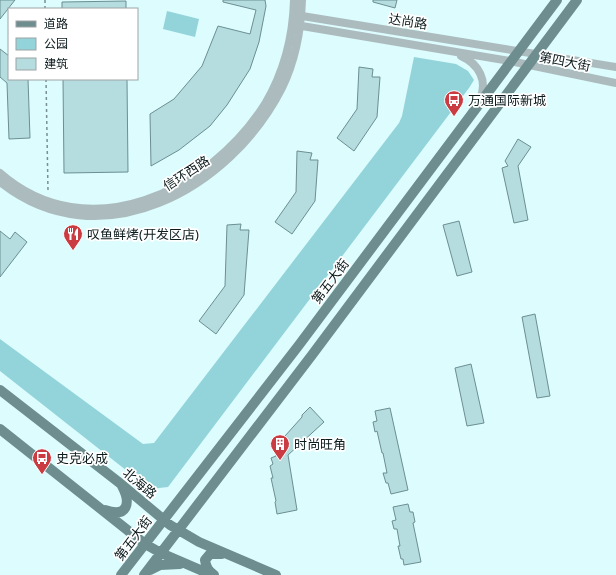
<svg xmlns="http://www.w3.org/2000/svg" width="616" height="575" viewBox="0 0 616 575" font-family="'Noto Sans','Noto Sans SC',sans-serif">
  <style>
    .green { fill: #92d4da }
    .building { fill: #b5dcdf; stroke: #6b8f92 }
    .lines { fill: none; stroke-linecap: round; stroke-linejoin: round }
    .path { stroke: #789092; stroke-width: 1.5; stroke-dasharray: 3 3; stroke-linecap: butt }
    .tertiary { stroke: #acbcbe; stroke-width: 8 }
    .primary { stroke: #6e8d8f; stroke-width: 10 }
    .labels { text-anchor: middle; dominant-baseline: central; stroke-width: 3.5; stroke-linejoin: round; paint-order: stroke }
    .street-label { font-size: 13px; fill: #0c1b1d; stroke: #fff }
    .poi-label { font-size: 13px; fill: #0c1b1d; stroke: #fff; text-anchor: start }
  </style>
  <rect width="100%" height="100%" fill="#dcfcfe"/>
  <path class="green" d="M167,11l32,8 -4,18 -32,-8z
    M414,57l42,7 12,7 6,9 -5,8 -301,399 -18,2 -150,-118v-32l143,105 11,-1 245,-320 3,-7z"/>
  <path class="building" d="M0,0h15l-15,19z
    M223,0h42l1,6 -7,36 -9,27 -23,36 -17,21 -31,24 -28,16 -1,-52 24,-15 28,-33 16,-40 32,8 6,-24 -33,-8z
    M373,0h24l-2,8 -22,-6z
    M126,1v8h-64v-7z
    M0,49l9,7v23h19l2,59 -21,1 -2,-56 -7,-6z
    M359,67l14,2 -1,8h8l-3,40 -23,34 -17,-13 20,-29z
    M63,79h64l1,93 -64,1z
    M518,139l13,8 -13,19 10,54 -14,3 -12,-55 6,-2 -3,-5z
    M297,151l15,2 -2,7h8l-3,41 -23,33 -17,-12 21,-30z
    M459,221l13,51 -15,4 -14,-51z
    M241,224l-1,6h9l-5,65 -28,39 -17,-13 26,-35 2,-61z
    M0,231l10,8 5,-7 12,10 -27,35z
    M535,314l15,82 -13,2 -15,-81z
    M471,364l13,59 -17,3 -12,-58z
    M310,407l14,15 -36,33 9,55 -20,4 -2,-12 1,-1 -5,-23h2l-3,-12 3,-2 -2,-6 5,-2 -1,-5 11,-13 -1,-2 17,-19v-2z
    M390,408l18,82 -17,4 -3,-11h-2l-3,-10h4l-4,-20h-1l-5,-22 -2,1 -2,-10 4,-1 -2,-10z
    M408,504l2,8h3l2,10 -2,1 8,39 -17,3 -1,-6h-2l-3,-13h2l-3,-17h-3l-2,-8 4,-1 -3,-13z"/>
  <g class="lines">
    <path class="path" d="M45,0v9
      M46,79l2,112"/>
    <path class="tertiary" d="M296,15l320,52
      M296,25l214,36 106,22
      M461,56c18,8 27,25 19,43
      M0,173c88,77 210,18 265,-69 19,-32 28,-68 29,-104
      M0,182c100,80 231,7 282,-94 13,-27 19,-57 20,-88"/>
    <path class="primary" d="M0,390l121,94 49,41 29,17 77,33
      M0,429l145,115 16,9 51,22
      M105,510c23,8 26,-7 17,-24
      M150,570l10,-5 20,-1
      M121,575l178,-230 258,-345
      M144,575l168,-220 265,-355
      M214,575c-6,-4 -8,-8 -9,-15l5,-6h12"/>
  </g>
  <defs>
    <symbol id="bus-pin" viewBox="-11 -11 22 30"><path d="M0 17L-7.5 6A9.5 9.5 0 1 1 7.5 6Z" fill="#cb3b42" stroke="#fff"/><path d="M-5-6H5V4H4V6H2V4H-2V6H-4V4H-5ZM-3.5-4V0h7V-4ZM-3.5 1.2v1.5H-2V1.2ZM2 1.2v1.5H3.5V1.2Z" fill="#fff"/></symbol>
    <symbol id="restaurant-pin" viewBox="-11 -11 22 30"><path d="M0 17L-7.5 6A9.5 9.5 0 1 1 7.5 6Z" fill="#cb3b42" stroke="#fff"/><path d="M-5-6h1v4h1v-4h1v4h1v-4h1v5L-1.5 .5V6h-2V.5L-5-1ZM5-6V6H3V1.5H1.5Q1.5-4 5-6Z" fill="#fff"/></symbol>
    <symbol id="building-pin" viewBox="-11 -11 22 30"><path d="M0 17L-7.5 6A9.5 9.5 0 1 1 7.5 6Z" fill="#cb3b42" stroke="#fff"/><path d="M-4-6H4V6H1V3H-1V6H-4ZM-2.5-4.3h1.7v1.8h-1.7ZM.8-4.3h1.7v1.8H.8ZM-2.5-1h1.7V.8h-1.7ZM.8-1h1.7V.8H.8Z" fill="#fff"/></symbol>
  </defs>
  <g fill-rule="evenodd">
    <use href="#bus-pin" x="443" y="89" width="22" height="30"/>
    <use href="#restaurant-pin" x="62" y="223" width="22" height="30"/>
    <use href="#building-pin" x="269" y="433" width="22" height="30"/>
    <use href="#bus-pin" x="31" y="447" width="22" height="30"/>
  </g>
  <g class="labels">
    <g class="street-label">
      <text transform="translate(408 21) rotate(9)">达尚路</text>
      <text transform="translate(565 61) rotate(11)">第四大街</text>
      <text transform="translate(186 173) rotate(-33)">信环西路</text>
      <text transform="translate(330 281) rotate(-53)">第五大街</text>
      <text transform="translate(140 483) rotate(40)">北海路</text>
      <text transform="translate(133 538) rotate(-53)">第五大街</text>
    </g>
    <g class="poi-label">
      <text x="468" y="100">万通国际新城</text>
      <text x="87" y="234">叹鱼鲜烤(开发区店)</text>
      <text x="294" y="444">时尚旺角</text>
      <text x="56" y="458">史克必成</text>
    </g>
  </g>
  <rect x="8" y="8" width="130" height="72" fill="#ffffff" stroke="#9ea4a5"/>
  <rect x="16" y="21" width="20" height="6" fill="#6e8d8f" stroke="#9ea4a5"/>
  <text x="44" y="28" font-size="12" fill="#0c1b1d">道路</text>
  <rect x="16" y="38" width="20" height="12" fill="#92d4da" stroke="#9ea4a5"/>
  <text x="44" y="48" font-size="12" fill="#0c1b1d">公园</text>
  <rect x="16" y="58" width="20" height="12" fill="#b5dcdf" stroke="#9ea4a5"/>
  <text x="44" y="68" font-size="12" fill="#0c1b1d">建筑</text>
</svg>
